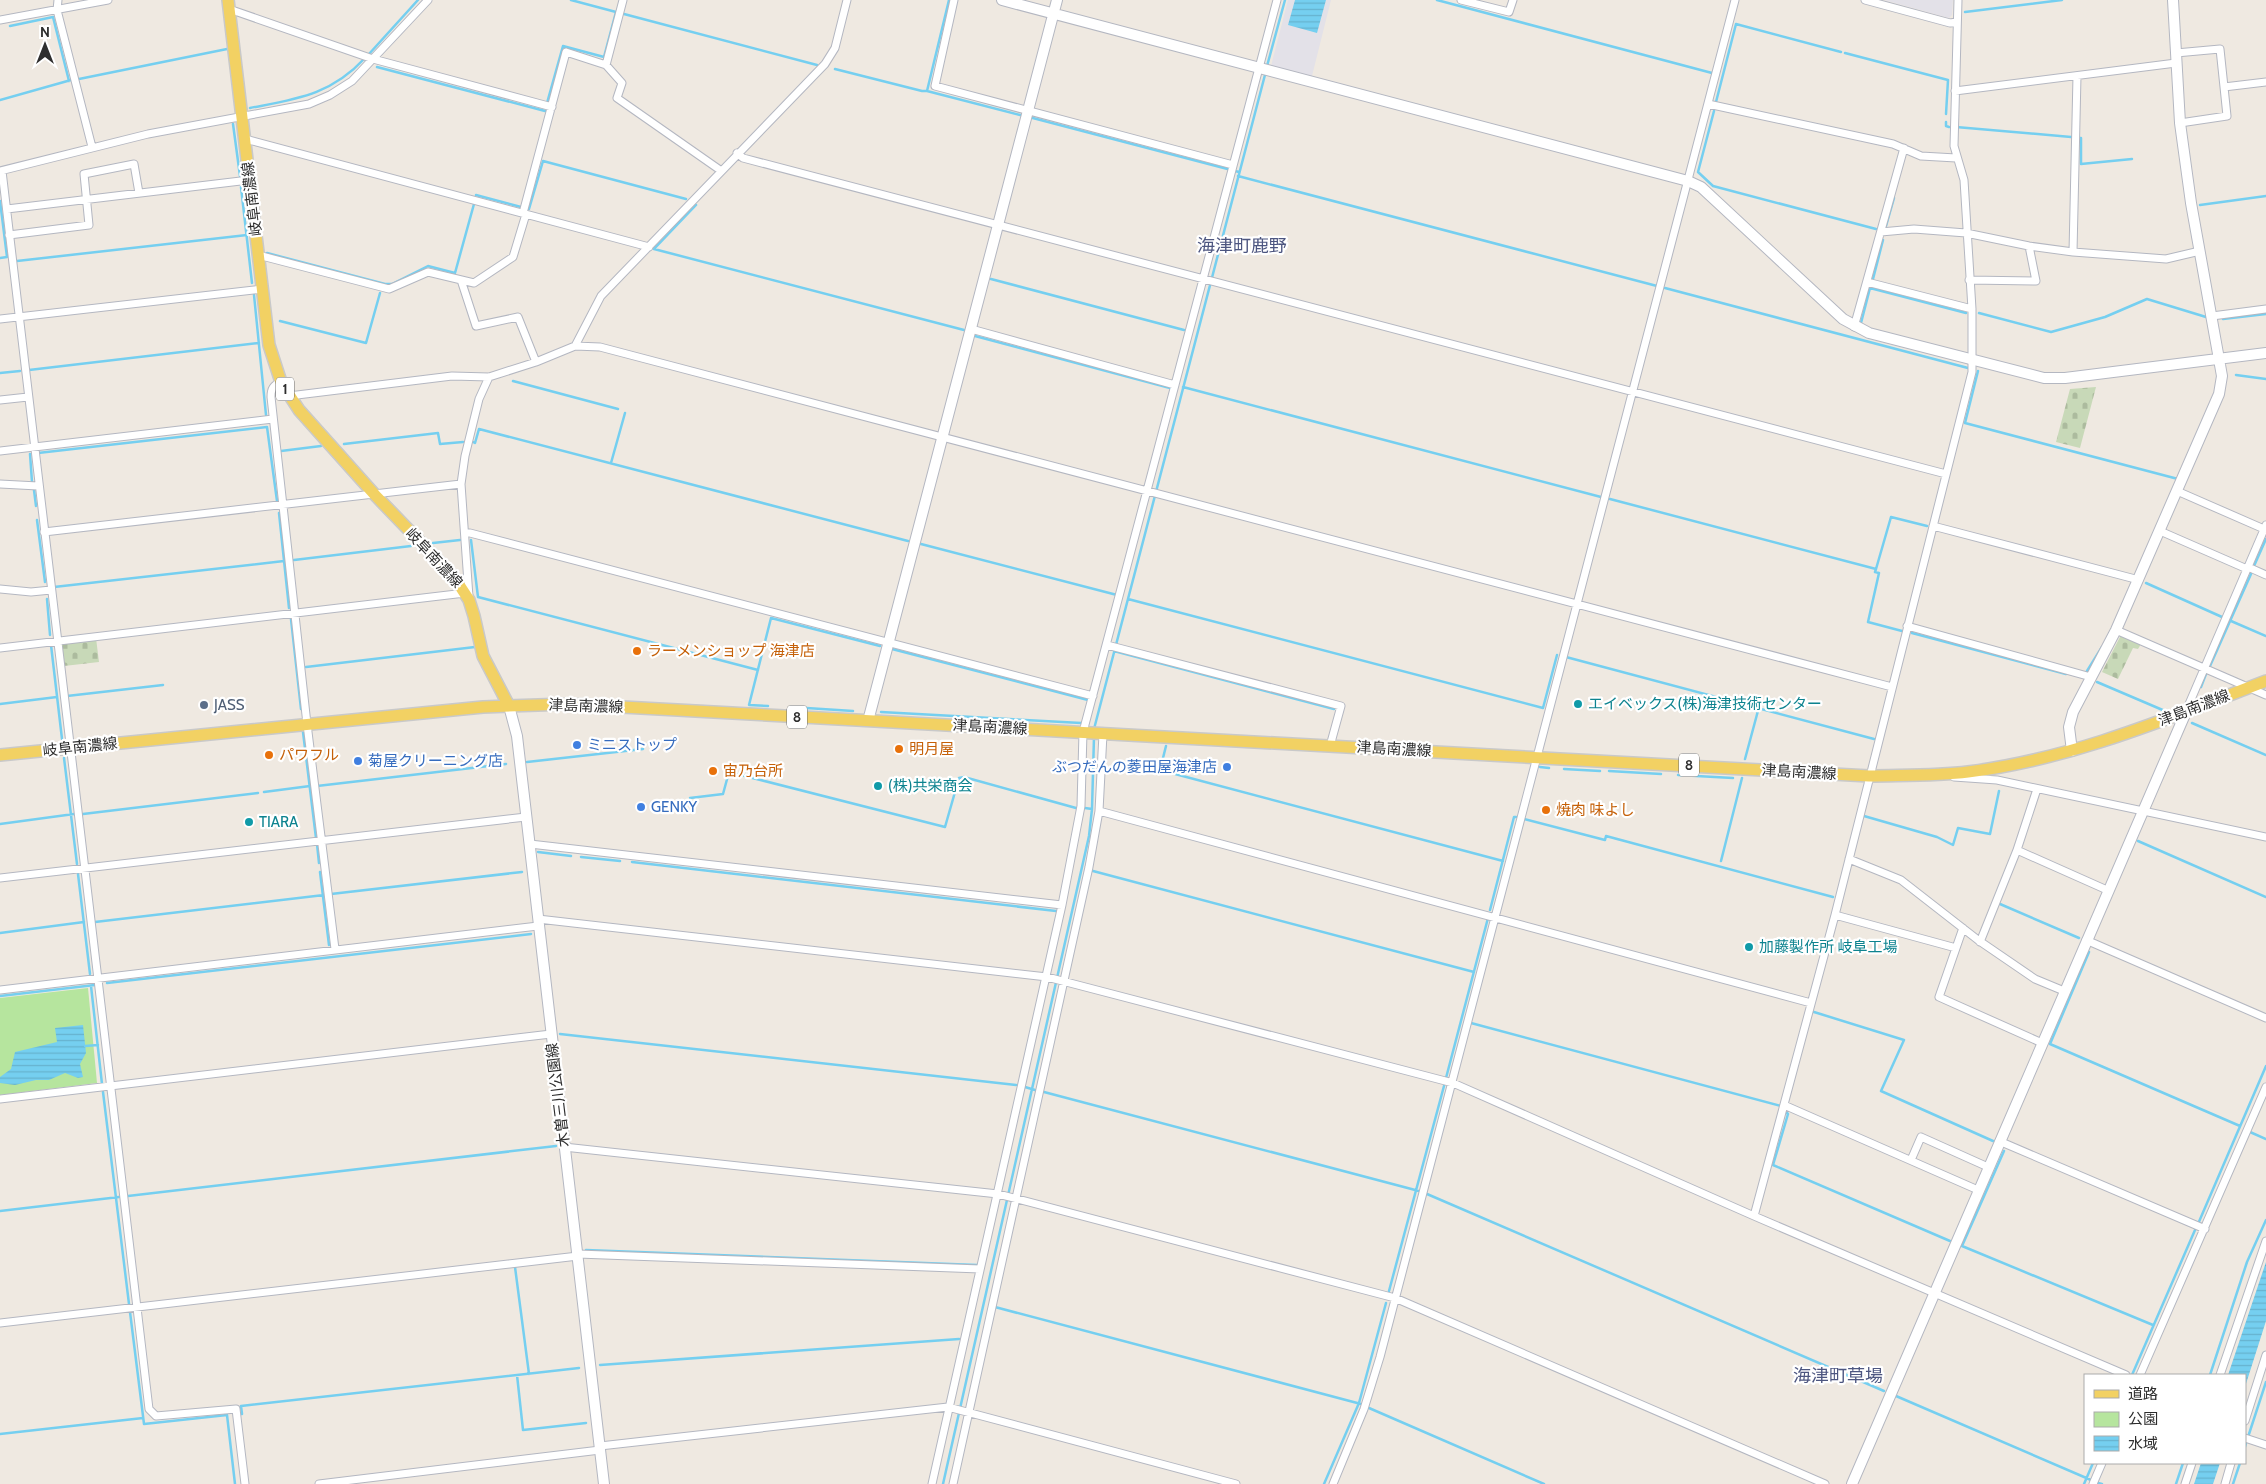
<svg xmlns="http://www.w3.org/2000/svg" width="2266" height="1484" viewBox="0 0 2266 1484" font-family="Cabin,'Noto Sans JP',sans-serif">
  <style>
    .industrial { fill: #e3e1e8 }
    .cemetery { fill: url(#cemetery-stones) }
    .park { fill: #b6e59e }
    .water { fill: url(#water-rules) }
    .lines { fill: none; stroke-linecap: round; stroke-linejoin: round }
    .stream { stroke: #75cff0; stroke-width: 2.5 }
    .street-casing { stroke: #b4b7c1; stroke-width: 9 }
    .secondary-casing { stroke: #b4b7c1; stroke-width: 12 }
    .primary-casing { stroke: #c9c9c9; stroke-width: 14 }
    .street { stroke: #fff; stroke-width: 7 }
    .secondary { stroke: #fff; stroke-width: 10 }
    .primary { stroke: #f2d163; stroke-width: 11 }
    .food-dot { fill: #e8710a; stroke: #fff; stroke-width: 2 }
    .culture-dot { fill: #0f9aa8; stroke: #fff; stroke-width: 2 }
    .service-dot { fill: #5c6f8a; stroke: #fff; stroke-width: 2 }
    .shop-dot { fill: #3f7fe0; stroke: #fff; stroke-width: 2 }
    .labels { text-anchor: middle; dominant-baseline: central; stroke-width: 4.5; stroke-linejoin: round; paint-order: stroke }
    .shield { fill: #fff; stroke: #6d6d6d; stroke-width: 1 }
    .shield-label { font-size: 14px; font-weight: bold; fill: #2e2e2e }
    .street-label { font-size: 15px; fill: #2e2e2e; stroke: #fff }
    .food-label { font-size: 15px; fill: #c56008; stroke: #fff; text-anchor: start }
    .culture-label { font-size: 15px; fill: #0d838f; stroke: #fff; text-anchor: start }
    .service-label { font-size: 15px; fill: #4e5e75; stroke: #fff; text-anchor: start }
    .shop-label { font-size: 15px; fill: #366cbe; stroke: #fff; text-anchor: start }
    .quarter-label { font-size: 18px; fill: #4d5680; stroke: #fff }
  </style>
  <defs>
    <pattern id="cemetery-stones" width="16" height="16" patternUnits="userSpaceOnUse" patternTransform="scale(1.25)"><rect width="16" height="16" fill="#c8d9b8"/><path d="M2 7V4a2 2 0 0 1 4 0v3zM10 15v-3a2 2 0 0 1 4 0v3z" fill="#acbb9e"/></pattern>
    <pattern id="water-rules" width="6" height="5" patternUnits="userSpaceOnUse" patternTransform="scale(1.25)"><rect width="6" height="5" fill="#75cff0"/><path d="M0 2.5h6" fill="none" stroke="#66b2ce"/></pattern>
  </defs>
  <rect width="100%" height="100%" fill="#efe9e1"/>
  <path class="industrial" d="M1288,0h43l-19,76 -41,-10z
    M1884,0h69l-1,15 -3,3z"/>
  <path class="cemetery" d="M2096,387l-16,61 -24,-6 14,-53z
    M2121,635l20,9 -3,5 -5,-1 -15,31 -16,-7z
    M96,638l3,24 -35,4 -3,-24z"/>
  <path class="park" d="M88,988l9,95 -97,12v-97z"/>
  <path class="water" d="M1295,0h31l-9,33 -29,-8z
    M83,1025l3,28 -6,11 3,13 -5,1 -13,-5 -16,7h-13l-21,5 -15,-2v-6l11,-8 4,-17 42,-10 -2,-14z
    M2266,1262v59l-21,66v-12h-17z
    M2201,1463h19l-7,21h-19z"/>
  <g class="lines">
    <path class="stream" d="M949,0l-22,91 97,25
      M1437,0l275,73
      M1965,12l97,-12
      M624,14l193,51
      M10,26l43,-9 16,64
      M1845,53l103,27 -2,34
      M369,54l49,-54
      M1267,66l18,-66
      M377,67l168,44
      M835,69l87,22h5
      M79,79l148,-30
      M0,100l71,-20
      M1716,102l20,-78 105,28
      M547,103l16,-57 41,11 12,-45 -45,-12
      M250,108c46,-9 81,-13 115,-50
      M1714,111l-16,61 15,14 163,43
      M1029,117l210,55
      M1946,122v4l3,1
      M233,124l7,52
      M1956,127l115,10
      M2078,138h3v26l51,-5
      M1238,176l419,110
      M241,187l11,96
      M476,195l45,12
      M0,201l7,56 -7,1
      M696,205l-42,44 310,81
      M2200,205l66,-9
      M529,209l14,-48 143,38
      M1886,226l8,-28
      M267,253l118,31h7l36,-18 27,7 19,-69
      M17,261l230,-26
      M991,279l193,51
      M1873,279l10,-39
      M1665,288l303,80
      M1870,288l96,25
      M254,295l12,120
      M1979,313l72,19 54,-15 42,-18 59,18
      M2223,319l43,-5
      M280,321l86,22 14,-50
      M1861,323l9,-35
      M975,336l195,52
      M29,370l230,-27
      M1978,371l-13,52 213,56 -1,1
      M0,373l20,-2
      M2236,375l30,4
      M513,381l105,28
      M1183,387l418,110
      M473,442l2,1 4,-14 429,112
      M344,444l94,-11 2,11 23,-2
      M281,451l40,-5
      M38,453l229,-26 10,74
      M30,454l2,28
      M611,463l14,-50
      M34,490l2,16
      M1610,499l266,70 -1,3 4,1 -11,49 34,9
      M279,513l10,95
      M37,520l8,62
      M471,540l7,57 280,73
      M433,543l27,-3
      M921,544l196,51
      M294,560l117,-14
      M2254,566l12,-27
      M1876,569l15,-52 36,9
      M2146,583l76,34
      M54,587l230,-26
      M47,599l3,36
      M1128,599l415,109 14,-53
      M291,619l10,90
      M2231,621l35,15
      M1912,633l154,41
      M51,645l11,94
      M892,649l196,51
      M1114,651l220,58
      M1566,657l308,82
      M2210,666l41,-92
      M306,667l169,-20
      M2087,671l15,-24
      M2097,682l68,29
      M2201,687l5,-13
      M67,696l96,-11
      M0,704l57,-7
      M768,706l-19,-1 22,-87 109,28
      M791,707l62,4
      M881,712l200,11
      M2192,723l74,32
      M1094,729l172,-658
      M303,732l13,106
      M1166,746l-6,24 343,91
      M64,758l13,106
      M1745,759l14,-52
      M527,762l116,-13
      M1540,767l9,1
      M1564,769l36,2
      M1609,771l52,3
      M1678,775l55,3
      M317,786l189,-22
      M264,792l46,-6
      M690,798l33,-4 6,-22 216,55 14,-49 5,-1 112,31
      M1085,808l7,1
      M83,814l175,-21
      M1864,816l73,21 16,8 5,-17 32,6 9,-43
      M1524,819l81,21 1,-4 227,61
      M0,824l74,-10
      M2138,841l128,56
      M317,844l2,19
      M538,852l33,4
      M581,857l39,4
      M1721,861l21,-83
      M632,862l424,49
      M1093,871l381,101
      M320,872l9,73
      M78,874l12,100
      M331,894l191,-22
      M2000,904l79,34
      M1490,910l24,-93h2
      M95,922l229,-27
      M0,933l84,-11
      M2089,952l-39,92 190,82
      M107,983l424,-49
      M91,986l11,98
      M0,996l95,-11
      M1814,1012l90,28 -23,51 112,50
      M1471,1023l310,83
      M560,1034l456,51
      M85,1046l13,-1
      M1446,1078l42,-160
      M1025,1087l10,3
      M103,1092l26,212
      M1044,1092l375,99
      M1786,1112l2,2 -15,51 177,76
      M2250,1132l16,7
      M2004,1151l-42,95 191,79
      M1427,1194l457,197
      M128,1196l428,-50
      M0,1211l119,-14
      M2198,1224l68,-158
      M586,1250l391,15
      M515,1267l14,107
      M1389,1291l55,-205
      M995,1307l366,97
      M130,1312l14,112 83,-9 8,69
      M600,1365l359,-26
      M517,1375l6,55 63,-7
      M2132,1375l63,-145
      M2210,1375l37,-113 19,-42
      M1896,1396l195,84
      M1369,1408l175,76
      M240,1414h2l-1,-8 338,-38
      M0,1434l143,-16
      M2249,1434l17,-52
      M2245,1447l1,-4
      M2098,1483l4,1
      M943,1484l146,-648 3,-27 2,-72
      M1324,1484l35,-81 27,-100
      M2084,1484l9,-21
      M2176,1484l7,-21
      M2233,1484l7,-21"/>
    <defs>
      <path id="street" d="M58,0l-1,10 35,137
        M954,0l-19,86 298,79
        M1461,0l48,12 4,-12
        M1865,0l85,23 7,-1
        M229,9l144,50 179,48
        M0,20l108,-20
        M2176,53l44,-4 4,38
        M606,65l16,18 -5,15 103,72
        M1955,91l221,-28
        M1708,104l185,40 28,12 35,2
        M2180,123l47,-7 -3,-29 42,-5
        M245,139l404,108
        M737,153l6,5 1203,316
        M0,171l148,-37 161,-30 21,-9 22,-14 76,-81
        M2,171l147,1238 7,7 80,-7 9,75
        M7,209l242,-29
        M523,213l43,-161 40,13 17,-65
        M1881,232l33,-3 52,4 63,13 44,6 93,7 34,-8
        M9,235l80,-10 -5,-51 50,-10 5,29
        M2073,252l4,-176
        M258,255l131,34 39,-17 46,11 39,-26 13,-43
        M461,280l15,46 42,-9 18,45
        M1969,280l67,1 -7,-35
        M1867,282l105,27
        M2212,316l54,-7
        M0,319l262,-30
        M1854,327l50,-179
        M971,329l204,56
        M575,346l26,-50 224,-232 10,-16 12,-48
        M281,382c-8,3 -10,7 -10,15l36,327 28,225
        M289,396l163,-20 37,1 47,-15 39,-16 25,1 1292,340
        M0,400l28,-3
        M0,451l273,-32
        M0,484l38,2
        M2177,491l87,38
        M1933,526l206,54
        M2160,531l87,38
        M44,532l417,-48
        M465,533h5l623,163
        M2248,567l18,8
        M0,589l31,3 20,-2
        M469,597l-8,-113 4,-28 14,-57 10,-22
        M1907,626l184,51
        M2116,630l150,65
        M1107,645l234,61 -11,40
        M0,648l465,-55
        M2186,711l80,-186
        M1954,777l43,3 269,57
        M2037,789l-20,61 90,40
        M1099,811l712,192
        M530,844l532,61
        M1849,859l52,21 77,60 57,39 29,12
        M0,878l526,-61
        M1835,915l121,33
        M538,919l509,58 406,106 301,133 372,159
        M1963,928l-24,69 103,46
        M2086,940l180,78
        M1980,942l37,-92
        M0,990l538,-64
        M0,1099l551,-65
        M1784,1105l194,85
        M1999,1141l206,88
        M564,1147l434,47 397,104 430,186
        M1911,1160l10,-23 67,30
        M1754,1216l81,-301 137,-543v-63l-8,-129 -10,-34 4,-146
        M578,1254l402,15
        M0,1323l578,-67
        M2140,1375l126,-288
        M2220,1375l46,-134
        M2245,1421l21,-66
        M2245,1438l21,7
        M600,1446l348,-39 288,77
        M319,1484l281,-34
        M932,1484l130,-579 19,-99 2,-74 194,-732
        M953,1484l136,-617 10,-56 4,-77
        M1333,1484l31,-75 16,-52 355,-1357
        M2093,1484l9,-21
        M2185,1484l7,-21
        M2225,1484l6,-21"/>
      <path id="secondary" d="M1002,0l686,181 13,6 142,132 26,14 175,45h21l201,-25
        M509,706l8,30 87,748
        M868,721l189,-721
        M2072,751l-3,-24 4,-15 43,-82 103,-236 3,-18 -31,-173 -11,-80 -7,-123
        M1852,1484l334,-772"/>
      <path id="primary" d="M228,0l41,345 12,37 18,28 76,85 79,82 15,23 5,16 9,40 26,50
        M0,755l483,-48 85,-3 1301,72c33,-1 67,0 99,-4 104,-13 201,-54 298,-91"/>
    </defs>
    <use href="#street" class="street-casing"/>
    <use href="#secondary" class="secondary-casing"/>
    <use href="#primary" class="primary-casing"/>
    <use href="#street" class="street"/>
    <use href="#secondary" class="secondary"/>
    <use href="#primary" class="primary"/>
  </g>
  <g class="food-dot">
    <circle cx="637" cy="651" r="5"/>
    <circle cx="899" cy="749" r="5"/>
    <circle cx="269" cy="755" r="5"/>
    <circle cx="713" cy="771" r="5"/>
    <circle cx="1546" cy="810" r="5"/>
  </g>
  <g class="culture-dot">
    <circle cx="1578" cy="704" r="5"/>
    <circle cx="878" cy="786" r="5"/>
    <circle cx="249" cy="822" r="5"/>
    <circle cx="1749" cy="947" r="5"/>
  </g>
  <circle class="service-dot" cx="204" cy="705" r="5"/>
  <g class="shop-dot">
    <circle cx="577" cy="745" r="5"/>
    <circle cx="358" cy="761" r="5"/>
    <circle cx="1227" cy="767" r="5"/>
    <circle cx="641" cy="807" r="5"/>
  </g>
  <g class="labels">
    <g class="shield">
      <rect x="276" y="377.5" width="18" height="23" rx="4"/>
      <rect x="787" y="705.5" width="20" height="23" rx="4"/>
      <rect x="1679" y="753.5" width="20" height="23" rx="4"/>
    </g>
    <g class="shield-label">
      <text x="285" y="389">1</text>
      <text x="797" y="717">8</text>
      <text x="1689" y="765">8</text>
    </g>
    <g class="street-label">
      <text transform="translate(252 199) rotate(-97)">岐阜南濃線</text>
      <text transform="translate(434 558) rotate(47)">岐阜南濃線</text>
      <text transform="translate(586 706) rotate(2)">津島南濃線</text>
      <text transform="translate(2194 708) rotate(-21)">津島南濃線</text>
      <text transform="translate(990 727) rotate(3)">津島南濃線</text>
      <text transform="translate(80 747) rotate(-6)">岐阜南濃線</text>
      <text transform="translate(1394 749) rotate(3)">津島南濃線</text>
      <text transform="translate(1799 772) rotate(3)">津島南濃線</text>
      <text transform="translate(558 1095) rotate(-97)">木曽三川公園線</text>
    </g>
    <g class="food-label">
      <text x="647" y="651">ラーメンショップ 海津店</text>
      <text x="909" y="749">明月屋</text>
      <text x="279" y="755">パワフル</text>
      <text x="723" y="771">宙乃台所</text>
      <text x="1556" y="810">焼肉 味よし</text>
    </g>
    <g class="culture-label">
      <text x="1588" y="704">エイベックス(株)海津技術センター</text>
      <text x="888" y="786">(株)共栄商会</text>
      <text x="259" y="822">TIARA</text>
      <text x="1759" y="947">加藤製作所 岐阜工場</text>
    </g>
    <g class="service-label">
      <text x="214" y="705">JASS</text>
    </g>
    <g class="shop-label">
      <text x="587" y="745">ミニストップ</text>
      <text x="368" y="761">菊屋クリーニング店</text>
      <text x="1217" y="767" text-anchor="end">ぶつだんの菱田屋海津店</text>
      <text x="651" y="807">GENKY</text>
    </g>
    <g class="quarter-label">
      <text x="1242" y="246">海津町鹿野</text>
      <text x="1838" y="1376">海津町草場</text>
    </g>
  </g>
  <rect x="2084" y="1374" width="162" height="90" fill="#ffffff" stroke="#ababab"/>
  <rect x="2094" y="1390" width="25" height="8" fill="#f2d163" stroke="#ababab"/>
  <text x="2128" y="1399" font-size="15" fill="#2e2e2e">道路</text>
  <rect x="2094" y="1412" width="25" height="15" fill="#b6e59e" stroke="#ababab"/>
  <text x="2128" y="1424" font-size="15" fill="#2e2e2e">公園</text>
  <rect x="2094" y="1436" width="25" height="15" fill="url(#water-rules)" stroke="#ababab"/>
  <text x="2128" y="1449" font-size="15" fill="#2e2e2e">水域</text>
  <g transform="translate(45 45)" stroke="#ffffff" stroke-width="4" paint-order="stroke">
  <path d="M0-4L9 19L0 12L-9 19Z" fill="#2e2e2e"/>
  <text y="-8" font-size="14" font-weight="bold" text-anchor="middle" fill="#2e2e2e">N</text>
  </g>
</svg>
